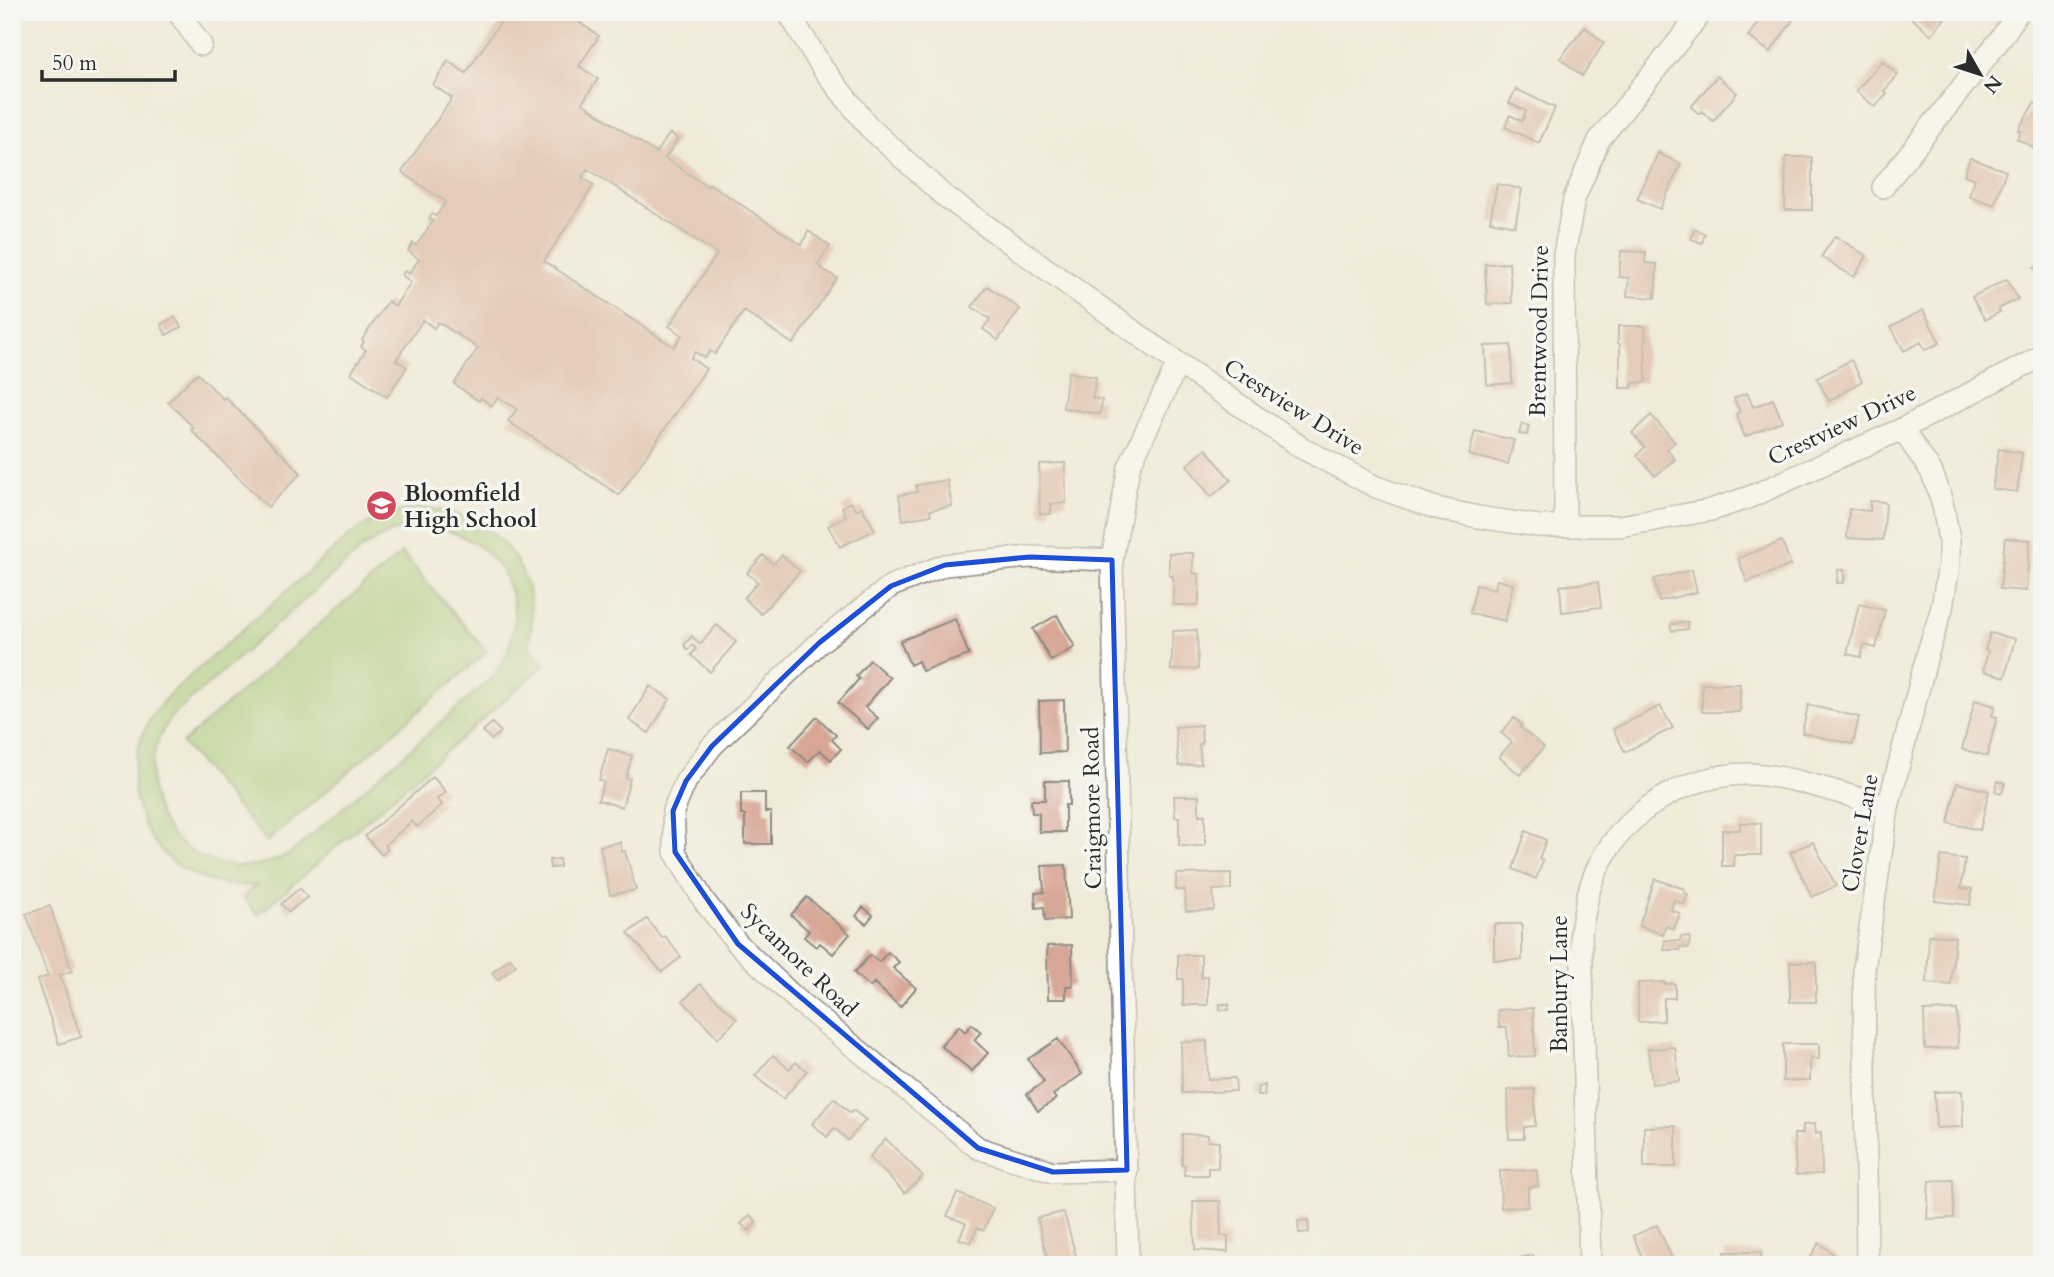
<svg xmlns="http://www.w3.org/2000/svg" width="2054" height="1277" viewBox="0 0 2054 1277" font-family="Cardo,serif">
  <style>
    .pitch { fill: #a0c873; stroke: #667a4f; stroke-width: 2; fill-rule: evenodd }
    .building { fill: #d7a695; fill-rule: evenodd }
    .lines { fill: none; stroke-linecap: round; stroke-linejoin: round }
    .minor-casing { stroke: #8e8b82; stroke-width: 24 }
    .minor { stroke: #fff; stroke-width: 21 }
    .marked { fill: none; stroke: #1d4ed8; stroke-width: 5; stroke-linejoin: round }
    .labels { text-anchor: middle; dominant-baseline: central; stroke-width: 7; stroke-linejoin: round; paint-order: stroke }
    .street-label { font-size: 23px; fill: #2b2b2b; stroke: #f6f6f2 }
    .poi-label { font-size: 23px; font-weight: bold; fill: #2b2b2b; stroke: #f6f6f2; text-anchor: start }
  </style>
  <rect width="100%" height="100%" fill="#f6f6f2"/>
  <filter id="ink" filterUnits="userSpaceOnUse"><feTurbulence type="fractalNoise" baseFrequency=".0143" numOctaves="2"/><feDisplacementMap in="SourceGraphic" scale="14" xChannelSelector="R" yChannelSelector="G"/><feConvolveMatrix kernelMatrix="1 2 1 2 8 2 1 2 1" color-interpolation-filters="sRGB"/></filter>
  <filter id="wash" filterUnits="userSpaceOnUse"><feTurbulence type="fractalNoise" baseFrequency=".00686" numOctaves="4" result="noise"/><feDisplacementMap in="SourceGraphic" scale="28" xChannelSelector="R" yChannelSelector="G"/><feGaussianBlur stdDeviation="1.57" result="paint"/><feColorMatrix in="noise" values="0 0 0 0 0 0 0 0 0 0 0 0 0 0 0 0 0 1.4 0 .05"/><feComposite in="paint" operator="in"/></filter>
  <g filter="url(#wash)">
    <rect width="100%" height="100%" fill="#f0ebd9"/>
    <path class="pitch" d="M420,508c77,4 124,62 109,138l16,19 -287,250 -15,-18 13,-12c-112,10 -163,-116 -84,-193l178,-157 33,-20zM422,526c81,7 118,83 72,150l-204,178c-95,46 -178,-50 -119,-137l192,-169 28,-16z
      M402,553l85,99 -220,190 -85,-99z"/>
    <g id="blocks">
      <path class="building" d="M507,12h57l35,24 -20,30 19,13 -16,24 74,50 14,-20 8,6 -13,19 42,28 3,-2 92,61 6,-14 22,15 -13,19 20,13 -44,66 -49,-33 -29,43 -5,-3 -5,7 -10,-6 -4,6 15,11 -87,126 -111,-74 9,-12 -19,-12 -6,9 -11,-8 -2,3 -25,-17 24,-36 -40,-26 -4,6 -11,-8 -27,40 11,7 -20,30 -36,-24 15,-23 -5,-3 3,-5 -2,-2 26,-39 7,5 16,-24 -9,-7 3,-4 4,3 10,-15 -11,-8 5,-8 3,3 17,-25 -4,-2 3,-5 4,2 10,-14 -44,-30 50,-74 -19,-13 15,-24 18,12zM588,169l129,85 -48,72 13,9 -8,12 -130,-86 50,-76 -12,-8z
        M1766,12h17l10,8 -23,32 -22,-16z
        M1909,12h41l-19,23 -24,-21z
        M1585,27l19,16 -22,33 -22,-18z
        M1882,61l16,14 -14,16 3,2 -12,14 -19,-16z
        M1717,76l20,17 -24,28 -11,-10 -3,3 -8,-7z
        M1516,89l39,19 -16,35 -34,-16 5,-12 12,6 4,-10 -17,-8z
        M2034,103l8,4v36l-4,7 -21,-11 4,-8 -3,-1z
        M1658,153l23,11 -21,45 -23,-10z
        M1786,157h25l1,2v51h-27z
        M1970,158l36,13 -12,34 -25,-9 6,-17 -11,-4z
        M1497,184l25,5 -7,37 -25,-5z
        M1695,229l10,5 -3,9 -11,-4z
        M1835,236l32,20 -13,21 -33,-20z
        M1621,251l25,1 -1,11 12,1 -2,34 -28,-2 2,-18 -10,-1z
        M1509,263l3,40 -25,1 -2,-40z
        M2042,263v19l-8,-15z
        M2007,279l11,20 -20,10 2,3 -15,8 -13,-23z
        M987,286l33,23 -22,31 -15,-11 7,-10 -18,-12z
        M1923,310l17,33 -15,7 -4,-8 -17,9 -13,-24z
        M175,317l6,10 -15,8 -5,-11z
        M1618,326h27l1,56 -13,1 -1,5h-12v-43l-2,-2z
        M1511,345l1,38 -25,2 -2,-39z
        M1851,360l11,21 -33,20 -12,-23z
        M1068,372l28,5 -4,21 10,2 -2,14 -37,-6z
        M197,373l26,26 2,-2 76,76 -33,34 -77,-77 3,-2 -26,-26z
        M1747,393l6,14 20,-8 9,22 -37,16 -9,-23 4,-2 -6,-14z
        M1651,415l24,27 -8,7 8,10 -20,17 -18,-21 8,-8 -13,-14z
        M1522,424l7,2 -2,9 -8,-1z
        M1475,431l39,9 -6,24 -39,-9z
        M1206,449l25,31 -20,17 -24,-32z
        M1999,449l23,4 -5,39 -25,-3z
        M1065,463l1,40 -15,1v10h-11l-1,-50z
        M947,480l5,26 -22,4 1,5 -28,5 -4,-25 18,-3 -1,-7z
        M1870,501l14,1 2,3 -3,35 -36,-2 2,-29 21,2z
        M851,502l5,8 6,-3 13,23 -35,17 -12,-21 18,-10 -4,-9z
        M2005,538l25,2 -4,51 -26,-2z
        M1782,541l9,24 -44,17 -9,-24z
        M1169,553h24v20l6,1v31h-26v-29h-4z
        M763,555l10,9 9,-9 18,16 -39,43 -17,-16 14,-16 -11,-9z
        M1692,570l5,22 -38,9 -5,-22z
        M1838,570h6v13h-7z
        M1497,580l16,4 -8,37 -35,-8 6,-28 19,4z
        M1598,582l3,25 -39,5 -2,-26z
        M1859,604l26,6 -9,38 -12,-3 -3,12 -14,-3z
        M1057,615l18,32 -24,14 -18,-32z
        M955,619l14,36 -47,16 -4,-10 -8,4 -10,-24z
        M1688,622l-1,7 -15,2 -2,-5 2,-2z
        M717,625l19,17 -26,30 -19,-17 5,-6 -4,-4 -4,5 -4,-5 8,-9 8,8z
        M1197,630l1,39 -27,1 2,-39z
        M1990,633l25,6 -10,38 -22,-6 5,-20 -3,-1z
        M870,660l20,18 -25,29 13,11 -10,11 -30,-26 21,-24 -3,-3z
        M1702,684h38v28h-38z
        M650,686l20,13 -21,34 -20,-13z
        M1064,700l1,52 -25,1 -1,-52z
        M1975,700l20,6 -3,10 5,1 -10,39 -25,-7z
        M1808,705l51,12 -6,27 -51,-11z
        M1660,706l13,22 -48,24 -12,-23z
        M817,717l19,18 -4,5 9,9 -10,11 -11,-10 -12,12 -18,-16z
        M1514,718l8,7 -2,2 24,20 -24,28 -21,-18 13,-15 -11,-9z
        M492,723l9,9 -10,8 -8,-9z
        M1201,725l1,19h-3l2,20 -22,2 -4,-39z
        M608,749l24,7 -6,22 4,1 -8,28 -24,-7 6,-18 -5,-2z
        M433,777l13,15 -9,7 5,6 -25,22 -5,-6 -27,24 3,4 -6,6 -17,-19z
        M1045,781h24v24h-4v27h-26v-19h-7l-1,-13h14z
        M1998,781l7,2 -3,10 -7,-2z
        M1957,783l32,8 -9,39 -32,-7z
        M741,793h24v19h6v32h-26v-29h-4z
        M1174,796h25v19h6v31h-26v-29h-4z
        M1740,823h21v32h-27v11h-12v-36h18z
        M1526,831l20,9 -7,19 4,2 -7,18 -23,-10z
        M620,842l2,10 3,-1 11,39 -26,5 -10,-49z
        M1813,842l23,44 -24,11 -22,-45z
        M1941,856l24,3 -4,29 11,1 -2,16 -35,-4z
        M559,859l1,8 -10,1 -1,-8z
        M1066,865l3,54 -24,2 -1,-14 -8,1 -1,-15 9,-1 -2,-26z
        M1231,873v16l-18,1 1,20 -28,1 -1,-21h-9v-16z
        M1655,879l30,10 -1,4 4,1 -4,10 -10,-4 -3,10 9,3 -6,16 -8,-3 -3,9 -24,-9z
        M300,888l7,9 -18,15 -8,-8z
        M807,897l43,37 -17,20 -13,-11 -4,4 -12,-10 5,-6 -18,-16z
        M50,906l22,65 -12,4 21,62 -22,7 -22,-64 11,-4 -22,-62z
        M863,907l10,8 -7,9 -10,-8z
        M647,919l15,19 3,-2 16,21 -19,15 -34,-39z
        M1494,924h28v36h-28z
        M1929,935l26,2 -4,48 -24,-2z
        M1681,936l9,1 -1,11 -9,-1v3h-16l1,-10 15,1z
        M1072,945l1,41h-7v13h-18l-1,-53z
        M888,952l11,10 -6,6 23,20 -16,19 -26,-24 -4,4 -16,-14 16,-18 9,7z
        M1178,955h23v22l7,-1v29h-25v-26h-5z
        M510,958l6,7 -18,15 -6,-7z
        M1790,962h26v40h-26z
        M1664,982v2h11v14h-11v23l-26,1v-39z
        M700,984l37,35 -19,19 -35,-37z
        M1220,1004h9v6h-9z
        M1533,1008l2,48 -26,1 -2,-30h-8l-1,-17z
        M1957,1010l1,38 -33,1 -1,-38z
        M972,1024l9,8 -7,8 14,13 -16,18 -31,-25 18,-20 6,6z
        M1058,1039l24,35 -29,21 3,4 -18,12 -11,-17 17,-12 -16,-23z
        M1207,1041l1,38 27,-1 1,13 -54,2 -1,-51z
        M1783,1044h36v15h-9v21l-27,1z
        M1675,1047l4,34 -27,3 -4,-35z
        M773,1055l16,14 7,-7 11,9 -24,28 -28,-23z
        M1265,1085l-1,11h-7l1,-9z
        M1535,1089v37l-11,1v12h-15l-1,-49z
        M1962,1091l1,36 -27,1 -2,-36z
        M834,1098l16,15 3,-3 13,10 -18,20 -14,-12 -7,9 -15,-13z
        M1814,1124l1,10 6,-1 1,41 -26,1 -2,-41h9v-9z
        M1676,1126v41h-32v-40z
        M1182,1134l26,1v6l11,1 -1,26h-10v7h-24l1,-10h-3z
        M886,1139l37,37 -18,17 -36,-36z
        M1537,1170l1,16 -10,1v20l-27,1 -1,-37z
        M1953,1180l1,38 -27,1 2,-38z
        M957,1193l36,15 -9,22 -7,-2 -6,15 -12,-4 7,-16 -19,-7z
        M1193,1201h27l1,35h7v16l-33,-2z
        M1064,1212l13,48 -28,5 -12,-47z
        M750,1215l7,7 -8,9 -8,-7z
        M1308,1220l1,12 -10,1 -1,-12z
        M1657,1225l18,40h-29l-13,-29z
        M1819,1243l17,13 -6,9h-24z
        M1725,1252h36v13h-36z
        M1533,1255l2,10h-42v-1z"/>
    </g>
  </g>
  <g filter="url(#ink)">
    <use href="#blocks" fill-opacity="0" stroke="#8e8b82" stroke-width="2"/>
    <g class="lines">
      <defs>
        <path id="minor" d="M178,12l23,33
          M788,12l35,57 46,58 74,68 235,168 124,85 74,39 60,21 42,9 61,9h81l91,-16 39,-13 152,-68 140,-73
          M1883,187l119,-150 16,-25
          M1565,525l-1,-270 10,-56 25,-59 103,-128
          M1112,560l-82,-3 -85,8 -54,21 -72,57 -107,103 -26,35 -13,30 2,41 29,49 34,43 60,57 180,147 75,24 74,-2
          M1128,1265l-16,-705 17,-93 49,-104
          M1590,1265l-9,-333c4,-23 7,-46 18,-67 28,-55 86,-90 148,-91 40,0 101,22 141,33
          M1867,1265l-3,-296 24,-162 40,-155 14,-44 7,-44v-24l-6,-34 -6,-20 -6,-15 -29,-42"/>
      </defs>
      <use href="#minor" class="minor-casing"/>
      <use href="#minor" class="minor"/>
    </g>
  </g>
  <path d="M0 0H2054V1277H0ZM1030,557l82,3 15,610 -74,2 -75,-24 -240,-204 -63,-92 -2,-41 13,-30 26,-35 107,-103 72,-57 54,-21z" fill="#f0ebd9" fill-opacity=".55" fill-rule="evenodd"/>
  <path class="marked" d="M1030,557l82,3 15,610 -74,2 -75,-24 -240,-204 -63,-92 -2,-41 13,-30 26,-35 107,-103 72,-57 54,-21z"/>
  <defs>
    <symbol id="school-disc" viewBox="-11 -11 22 22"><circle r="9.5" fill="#d1495b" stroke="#f6f6f2"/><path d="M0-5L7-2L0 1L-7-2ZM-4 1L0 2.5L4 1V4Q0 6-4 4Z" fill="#fff"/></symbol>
  </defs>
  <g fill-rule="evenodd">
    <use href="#school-disc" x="364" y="488" width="35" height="35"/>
  </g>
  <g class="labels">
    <g class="street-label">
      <text transform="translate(1539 331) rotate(-89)">Brentwood Drive</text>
      <text transform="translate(1294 407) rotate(32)">Crestview Drive</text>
      <text transform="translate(1842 425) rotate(-25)">Crestview Drive</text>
      <text transform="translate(1092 808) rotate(-91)">Craigmore Road</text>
      <text transform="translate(1860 833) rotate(-80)">Clover Lane</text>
      <text transform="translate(799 960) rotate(44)">Sycamore Road</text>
      <text transform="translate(1559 984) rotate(-90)">Banbury Lane</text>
    </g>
    <g class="poi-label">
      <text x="404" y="493">Bloomfield<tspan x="404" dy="26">High School</tspan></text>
    </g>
  </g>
  <rect width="2054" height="1277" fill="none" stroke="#f6f6f2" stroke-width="42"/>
  <g transform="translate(1980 74) rotate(129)" stroke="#f6f6f2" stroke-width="5" paint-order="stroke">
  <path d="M0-5L12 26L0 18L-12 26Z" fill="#2b2b2b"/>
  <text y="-10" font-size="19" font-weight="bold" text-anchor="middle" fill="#2b2b2b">N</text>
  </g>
  <path d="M42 70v10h133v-10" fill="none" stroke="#2b2b2b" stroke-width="3.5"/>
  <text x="52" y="70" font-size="21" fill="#2b2b2b" stroke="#f6f6f2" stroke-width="5" paint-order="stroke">50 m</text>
</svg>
